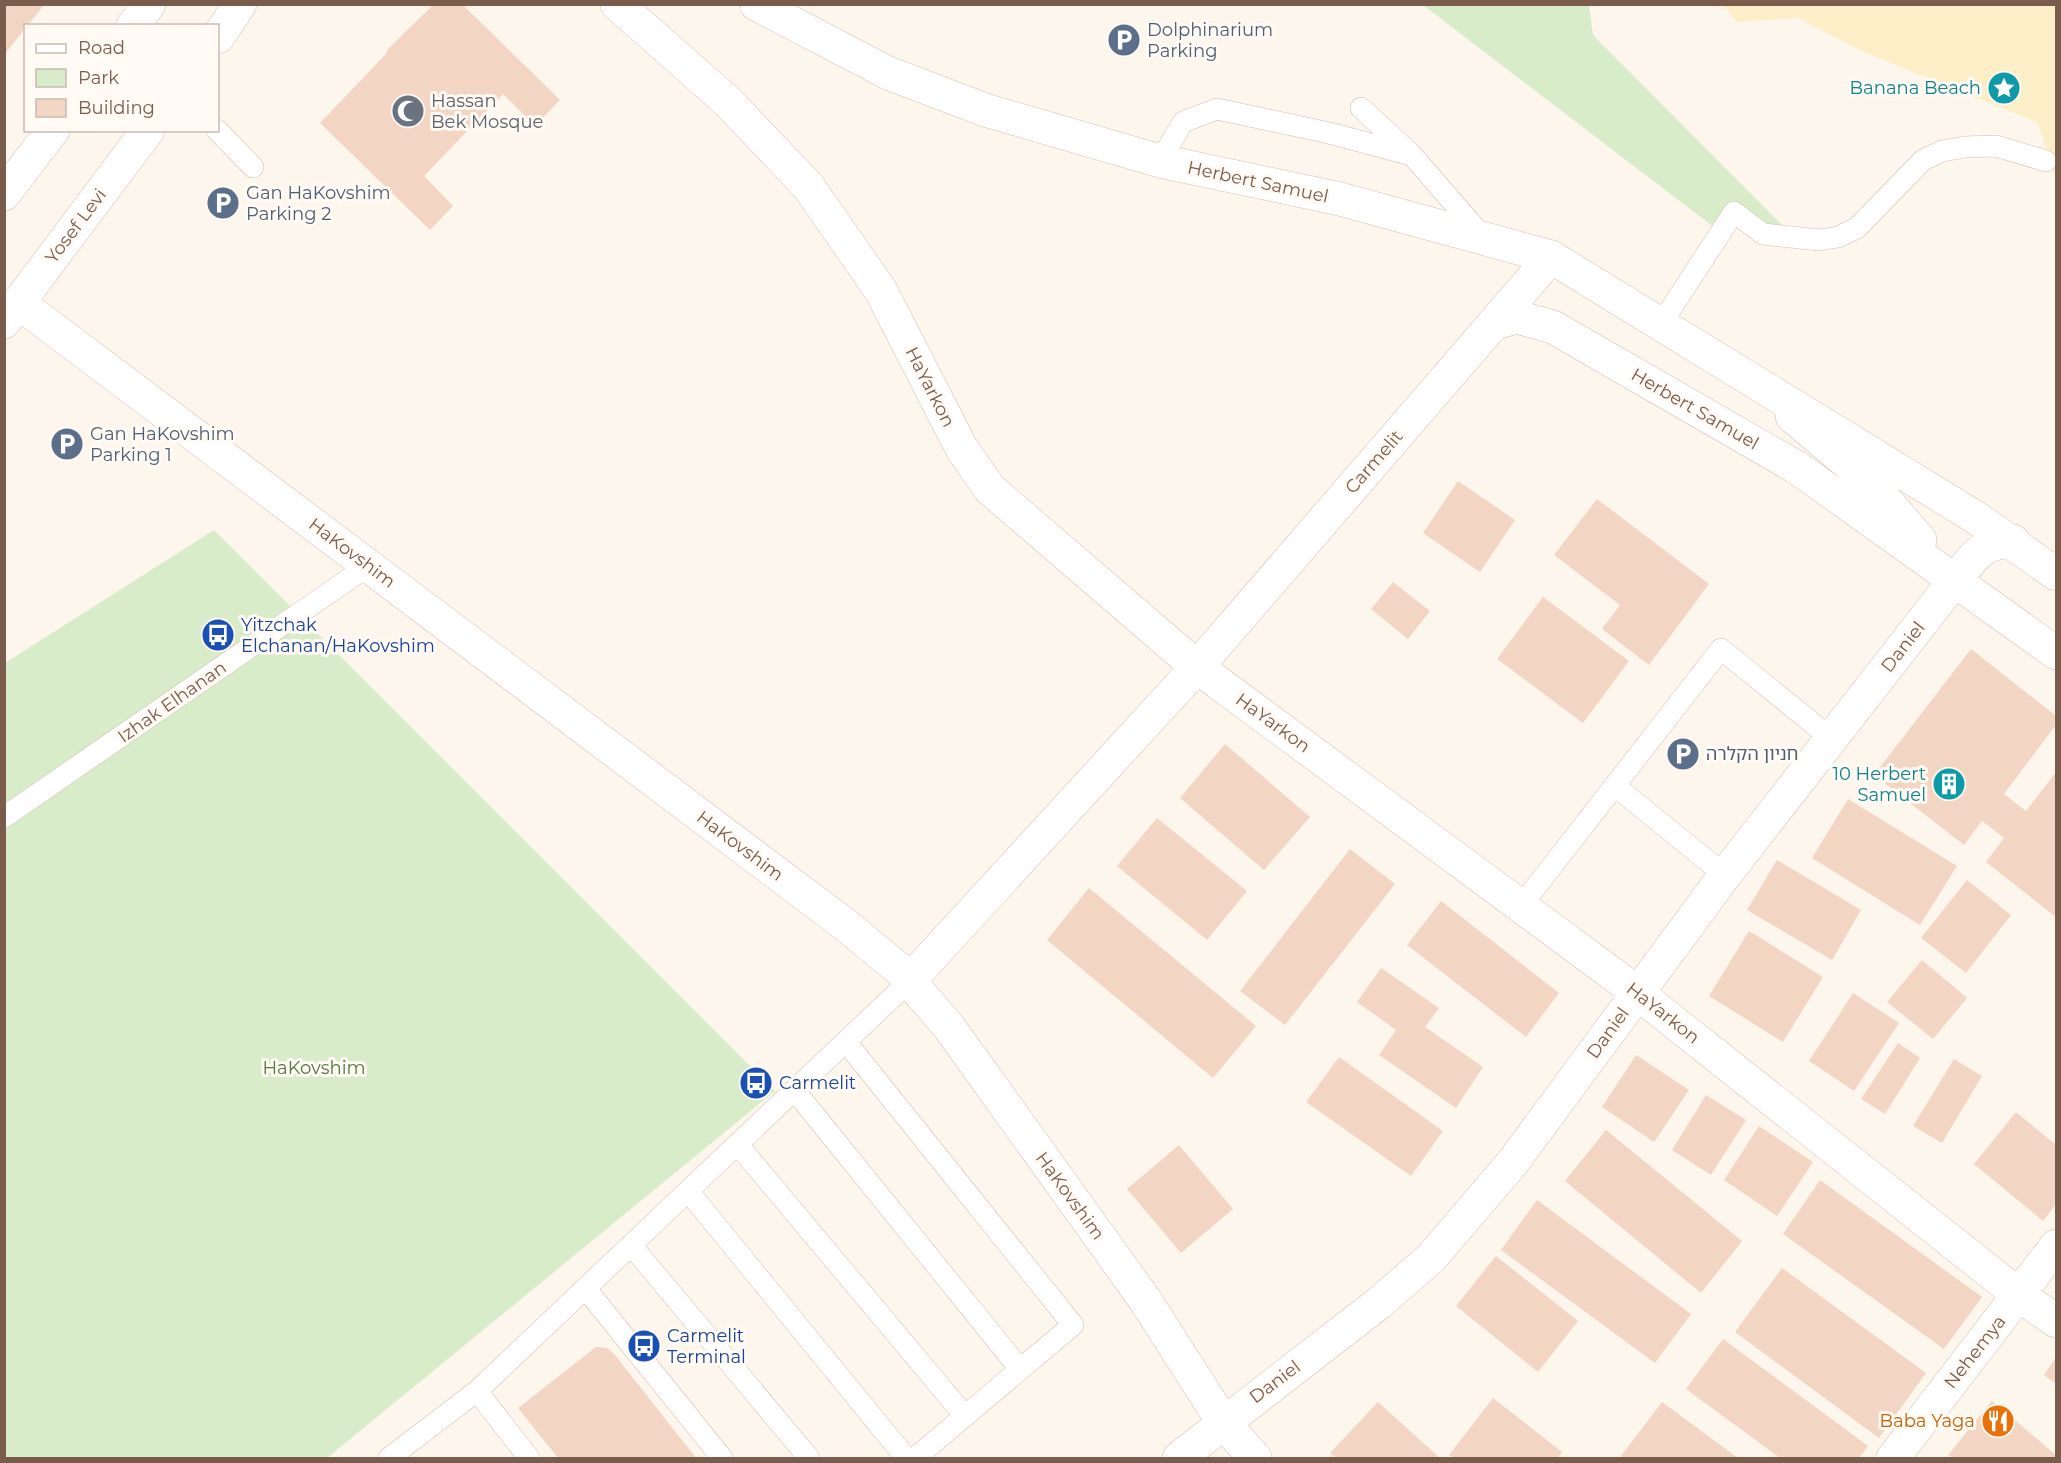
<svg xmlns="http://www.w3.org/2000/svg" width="2061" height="1463" viewBox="0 0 2061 1463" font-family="Montserrat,'Noto Sans Hebrew',sans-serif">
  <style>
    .green { fill: #d8ecc9 }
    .sand { fill: #fcefc7 }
    .building { fill: #f3d5c3 }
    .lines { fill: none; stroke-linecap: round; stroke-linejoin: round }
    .lane-casing { stroke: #d1beb0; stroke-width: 22 }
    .street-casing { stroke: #d1beb0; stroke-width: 34 }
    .secondary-casing { stroke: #d6c0b0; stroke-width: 34 }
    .lane { stroke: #fff; stroke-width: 21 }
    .street { stroke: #fff; stroke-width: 33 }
    .secondary { stroke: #fff; stroke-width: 33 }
    .labels { text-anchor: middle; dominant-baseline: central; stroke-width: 6; stroke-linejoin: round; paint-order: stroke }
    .service-label { font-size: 18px; fill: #4e5e75; stroke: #fffaf3; text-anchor: start }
    .culture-label { font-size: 18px; fill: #0d838f; stroke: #fffaf3; text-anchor: end }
    .worship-label { font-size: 18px; fill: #5b616d; stroke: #fffaf3; text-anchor: start }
    .street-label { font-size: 18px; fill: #7a5c4d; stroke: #fffaf3 }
    .transit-label { font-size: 18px; fill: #164399; stroke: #fffaf3; text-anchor: start }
    .park-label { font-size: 18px; fill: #537a41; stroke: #fffaf3 }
    .food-label { font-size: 18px; fill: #c56008; stroke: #fffaf3; text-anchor: end }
  </style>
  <rect width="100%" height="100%" fill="#fdf6ec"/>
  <path class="green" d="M1423,5h166l4,30 190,191 -68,2z
    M214,530l561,561 -448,367h-322v-795z"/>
  <path class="sand" d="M1723,5h333v175l-18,-57 -174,-71 -66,-34 -61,4z"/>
  <path class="building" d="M434,4h28l98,96 -25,26 -32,-32 -79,82 29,30 -23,24 -110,-107 65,-68 3,-6z
    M4,5h40l-40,50z
    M1458,481l57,39 -35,52 -57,-39z
    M1597,499l112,85 -60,81 -47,-36 18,-24 -66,-50z
    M1393,582l37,29 -22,28 -37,-30z
    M1543,597l86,64 -46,62 -86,-64z
    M1971,649l85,67v9l-52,69 22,17 30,-39v145l-70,-55 18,-24 -22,-17 -18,24 -90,-70z
    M1225,744l85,73 -46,53 -84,-72z
    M1848,799l109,67 -37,59 -108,-67z
    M1157,818l90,73 -40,49 -90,-74z
    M1350,849l45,35 -110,141 -45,-34z
    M1777,860l84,50 -29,50 -85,-50z
    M1967,880l44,35 -45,58 -45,-35z
    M1089,888l167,138 -43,52 -166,-138z
    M1441,901l118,92 -33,44 -119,-92z
    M1749,931l74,46 -40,65 -74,-46z
    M1922,960l45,38 -34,41 -46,-37z
    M1381,968l58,40 -14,19 58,40 -27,41 -77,-53 17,-25 -39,-28z
    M1853,993l46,30 -45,68 -45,-30z
    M1898,1043l22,15 -35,56 -24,-15z
    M1636,1055l53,35 -35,52 -52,-35z
    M1339,1057l104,74 -32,45 -105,-74z
    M1954,1059l28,17 -40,67 -29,-17z
    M1706,1095l40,25 -35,55 -39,-25z
    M2016,1112l40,33v59l-13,17 -69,-57z
    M1759,1126l54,36 -36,54 -53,-36z
    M1606,1130l136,111 -41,52 -136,-112z
    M1179,1145l54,64 -52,44 -54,-64z
    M1820,1180l162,117 -38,52 -161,-115z
    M1537,1200l154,114 -36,49 -154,-113z
    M1496,1256l82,65 -40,51 -82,-66z
    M1782,1268l144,105 -47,65 -144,-106z
    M1723,1339l145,107 -9,12h-79l-94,-69z
    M596,1347l11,1 8,7 81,103h-138l-40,-50z
    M2056,1357v27l-12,-9z
    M1493,1398l69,54 -4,6h-104l-5,-3z
    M1992,1401l64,54v3h-104l-4,-3z
    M1378,1402l62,56h-104l-6,-5z
    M1662,1402l76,56h-114l-3,-2z"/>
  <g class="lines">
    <defs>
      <path id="lane" d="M1361,108l48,44
        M217,130l36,37
        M1160,161l23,-39 34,-13 112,24 83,22 70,81
        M1661,324l73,-112 29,22 56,6 19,-3 19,-9 66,-68 19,-9 23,-4 31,-1 50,15
        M1615,786l110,89
        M4,817l364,-251
        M1521,906l200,-257 111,90
        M846,1042l227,283 -158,133
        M795,1091l225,278
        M738,1145l227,271
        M688,1191l218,267
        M631,1245l178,213
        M586,1289l136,169
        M477,1391l52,67
        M389,1458l88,-67 441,-418"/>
      <path id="street" d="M133,26l16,-22
        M218,37l22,-33
        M4,194l49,-64
        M19,303l824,620 57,47 49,57 196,273 78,122 32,36
        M4,322l144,-192
        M1494,323l23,-6 36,10 243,140 260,186
        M1792,416l78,66 50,58
        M910,980l287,-313 354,-410
        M1179,1458l200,-155 52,-45 82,-96 212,-287 230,-295c19,-23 26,-38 58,-39
        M1893,1458l163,-212"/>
      <path id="secondary" d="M617,4l110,97 81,85 73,105 81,158 28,40 207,178 425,314 397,314 37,26
        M756,4l132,69 97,37 175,51 180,38 211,58 424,260 81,57"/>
    </defs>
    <use href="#lane" class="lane-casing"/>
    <use href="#street" class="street-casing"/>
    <use href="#secondary" class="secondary-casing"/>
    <use href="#lane" class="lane"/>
    <use href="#street" class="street"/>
    <use href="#secondary" class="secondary"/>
  </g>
  <defs>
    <symbol id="parking-disc" viewBox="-11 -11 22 22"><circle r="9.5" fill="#5c6f8a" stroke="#fffaf3"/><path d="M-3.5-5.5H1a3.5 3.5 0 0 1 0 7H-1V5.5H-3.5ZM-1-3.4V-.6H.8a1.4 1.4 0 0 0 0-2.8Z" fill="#fff"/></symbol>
    <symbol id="sight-disc" viewBox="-11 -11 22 22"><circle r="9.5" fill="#0f9aa8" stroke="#fffaf3"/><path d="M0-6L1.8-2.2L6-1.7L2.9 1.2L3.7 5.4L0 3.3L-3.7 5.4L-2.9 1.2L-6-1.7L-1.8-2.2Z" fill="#fff"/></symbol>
    <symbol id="mosque-disc" viewBox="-11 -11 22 22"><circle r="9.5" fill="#6b7280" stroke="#fffaf3"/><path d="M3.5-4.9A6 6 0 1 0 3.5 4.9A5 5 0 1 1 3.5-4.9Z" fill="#fff"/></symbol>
    <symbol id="bus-disc" viewBox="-11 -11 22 22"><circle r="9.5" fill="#1a4fb4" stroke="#fffaf3"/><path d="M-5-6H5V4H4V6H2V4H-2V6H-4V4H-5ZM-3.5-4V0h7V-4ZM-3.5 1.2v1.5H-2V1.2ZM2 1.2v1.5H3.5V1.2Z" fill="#fff"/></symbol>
    <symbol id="building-disc" viewBox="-11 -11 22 22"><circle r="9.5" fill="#0f9aa8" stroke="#fffaf3"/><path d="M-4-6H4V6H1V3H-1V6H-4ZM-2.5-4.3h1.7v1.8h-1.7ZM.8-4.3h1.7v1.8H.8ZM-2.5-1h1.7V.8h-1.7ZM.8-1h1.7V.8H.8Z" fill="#fff"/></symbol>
    <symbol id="restaurant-disc" viewBox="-11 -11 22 22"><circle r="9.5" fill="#e8710a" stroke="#fffaf3"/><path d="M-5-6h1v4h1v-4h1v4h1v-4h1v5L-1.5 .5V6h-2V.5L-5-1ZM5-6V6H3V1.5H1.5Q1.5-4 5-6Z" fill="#fff"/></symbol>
  </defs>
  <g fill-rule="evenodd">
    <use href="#parking-disc" x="1105" y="21" width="38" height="38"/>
    <use href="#sight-disc" x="1985" y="69" width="38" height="38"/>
    <use href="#mosque-disc" x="389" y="92" width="38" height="38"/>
    <use href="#parking-disc" x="204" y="184" width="38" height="38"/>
    <use href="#parking-disc" x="48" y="425" width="38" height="38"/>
    <use href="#bus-disc" x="199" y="616" width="38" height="38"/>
    <use href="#parking-disc" x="1664" y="735" width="38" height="38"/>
    <use href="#building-disc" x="1930" y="765" width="38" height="38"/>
    <use href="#bus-disc" x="737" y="1064" width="38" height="38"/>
    <use href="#bus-disc" x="625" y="1327" width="38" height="38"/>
    <use href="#restaurant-disc" x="1979" y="1402" width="38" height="38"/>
  </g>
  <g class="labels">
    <g class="service-label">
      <text x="1147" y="30">Dolphinarium<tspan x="1147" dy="21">Parking</tspan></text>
      <text x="246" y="193">Gan HaKovshim<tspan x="246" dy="21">Parking 2</tspan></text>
      <text x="90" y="434">Gan HaKovshim<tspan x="90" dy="21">Parking 1</tspan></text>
      <text x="1706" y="754">חניון הקלרה</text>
    </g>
    <g class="culture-label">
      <text x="1981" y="88">Banana Beach</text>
      <text x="1926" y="774">10 Herbert<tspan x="1926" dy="21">Samuel</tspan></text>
    </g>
    <g class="worship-label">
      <text x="431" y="101">Hassan<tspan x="431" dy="21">Bek Mosque</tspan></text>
    </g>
    <g class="street-label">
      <text transform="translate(1258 182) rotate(12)">Herbert Samuel</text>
      <text transform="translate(76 226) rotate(-53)">Yosef Levi</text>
      <text transform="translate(930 387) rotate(63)">HaYarkon</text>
      <text transform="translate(1695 409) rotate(30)">Herbert Samuel</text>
      <text transform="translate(1374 462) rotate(-49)">Carmelit</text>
      <text transform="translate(352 553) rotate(37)">HaKovshim</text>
      <text transform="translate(1903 647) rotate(-52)">Daniel</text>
      <text transform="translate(172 702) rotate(-35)">Izhak Elhanan</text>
      <text transform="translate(1273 723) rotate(36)">HaYarkon</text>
      <text transform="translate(740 846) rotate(37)">HaKovshim</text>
      <text transform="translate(1663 1013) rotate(38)">HaYarkon</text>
      <text transform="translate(1608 1033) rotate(-54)">Daniel</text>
      <text transform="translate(1070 1196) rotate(54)">HaKovshim</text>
      <text transform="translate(1975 1352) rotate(-52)">Nehemya</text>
      <text transform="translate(1275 1382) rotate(-37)">Daniel</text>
    </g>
    <g class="transit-label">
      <text x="241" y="625">Yitzchak<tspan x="241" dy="21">Elchanan/HaKovshim</tspan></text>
      <text x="779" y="1083">Carmelit</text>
      <text x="667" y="1336">Carmelit<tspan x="667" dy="21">Terminal</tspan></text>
    </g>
    <g class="park-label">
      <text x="314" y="1068">HaKovshim</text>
    </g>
    <g class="food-label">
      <text x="1975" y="1421">Baba Yaga</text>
    </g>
  </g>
  <rect width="2061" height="1463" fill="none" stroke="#7a5c4d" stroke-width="12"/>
  <rect x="24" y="24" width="195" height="108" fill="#fffaf3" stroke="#cabbb1" stroke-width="1.5"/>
  <rect x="36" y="44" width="30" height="9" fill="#ffffff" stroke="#cabbb1" stroke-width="1.5"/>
  <text x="78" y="54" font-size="18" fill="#7a5c4d">Road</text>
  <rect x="36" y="69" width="30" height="18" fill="#d8ecc9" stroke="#cabbb1" stroke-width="1.5"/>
  <text x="78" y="84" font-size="18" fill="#7a5c4d">Park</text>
  <rect x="36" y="99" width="30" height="18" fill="#f3d5c3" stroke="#cabbb1" stroke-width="1.5"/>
  <text x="78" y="114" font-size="18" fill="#7a5c4d">Building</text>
</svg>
